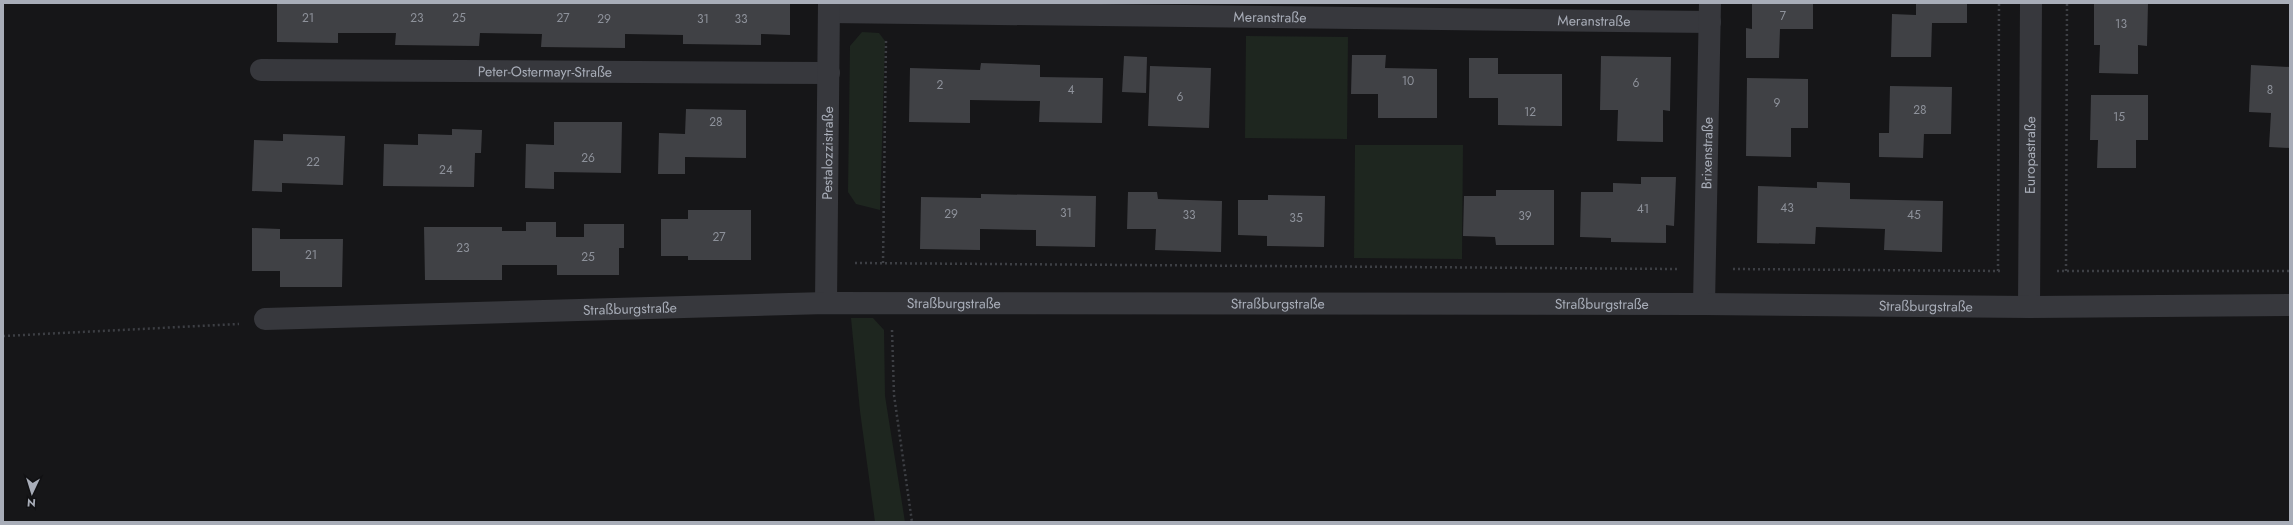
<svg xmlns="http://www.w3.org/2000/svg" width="2293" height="525" viewBox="0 0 2293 525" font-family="Jost,sans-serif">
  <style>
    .green { fill: #1e261f }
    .building { fill: #404145 }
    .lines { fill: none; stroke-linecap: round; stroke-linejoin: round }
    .path { stroke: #3d3f44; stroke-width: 2.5; stroke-dasharray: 2 3; stroke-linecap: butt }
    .minor { stroke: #37383d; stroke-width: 22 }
    .labels { text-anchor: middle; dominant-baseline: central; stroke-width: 3; stroke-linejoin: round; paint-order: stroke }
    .number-label { font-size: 12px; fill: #8e929b }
    .street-label { font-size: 14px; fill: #a8adb8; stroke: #111113 }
  </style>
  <rect width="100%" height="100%" fill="#161618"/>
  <path class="green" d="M862,32l17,1 6,8 -5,169 -24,-6 -8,-12 2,-146z
    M1246,36l102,1 -1,102 -102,-1z
    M1355,145h108l-1,114 -108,-1z
    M851,318h22l11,12 1,66 20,126h-30l-15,-111z"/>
  <path class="building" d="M277,3h513v32l-29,-1v11l-78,-1v-9l-58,-1v14l-84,-1 1,-13 -62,-1 -1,13 -84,-1 1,-12h-58v10l-61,-1z
    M1752,3h61v26h-33l-1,29h-33v-30l6,1z
    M1916,3h51v20h-35l-1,34h-40l1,-43 24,1z
    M2094,3h54l-1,43 -9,-1v29l-39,-1 1,-28h-6z
    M1352,55h34l-1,13 52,1v49h-59v-24h-27z
    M1124,56l23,1 -1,36 -24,-1z
    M1601,56l70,1 -1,54 -7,-1v32l-46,-1 1,-31h-18z
    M1469,58h29v16h64v52l-64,-1v-27h-29z
    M981,63l59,2v12l63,1 -1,45 -63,-1 1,-21 -70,-1v23l-61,-1 1,-54 70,2z
    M2251,65l39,2v81l-21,-1 2,-34 -22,-1z
    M1150,66l61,2 -2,60 -61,-2z
    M1747,78l61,1v49h-17v29l-45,-1z
    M1890,86l62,1 -1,47h-27l-1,24 -44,-1v-24h10z
    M2091,95h57v45h-12v28h-39l1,-28h-8z
    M686,109l60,1v48l-61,-1v17h-27l1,-41 26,1z
    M554,122h68l-1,51 -67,-1v17l-29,-1 1,-44 28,1z
    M452,129l30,1 -1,23h-6l-1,34 -91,-1 1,-42 34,1v-11l34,1z
    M283,134l62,2 -2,49 -61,-2v9l-30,-1 2,-51 29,1z
    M1641,177h35l-2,49 -8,-1v18l-55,-1v-4l-31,-1 1,-45h32v-9l28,1z
    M1817,182l33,1v16l93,2 -1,51 -58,-2 1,-21 -69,-2 -1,17 -58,-1 1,-57 59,2z
    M1496,190h58v55h-58l-1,-8 -32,-1 1,-40h32z
    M1128,192h29l1,7 64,2 -1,51 -66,-2 1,-21h-29z
    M981,194l115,2 -1,51 -59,-1v-16l-56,-1v21l-60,-1 1,-52 60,1z
    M1268,195l57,1 -1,51 -57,-1v-10l-29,-1v-35h30z
    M688,210h63v50h-63v-4h-27v-37h27z
    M526,222h30v15h28v-13h40v24h-5v27h-62v-10h-55v15h-77l-1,-53h78v4h24z
    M252,228l28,1v10h63l-1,48h-62v-16h-28z"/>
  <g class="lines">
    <path class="path" d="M855,263l823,6
      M883,263l3,-222
      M1733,269l269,2
      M1998,271l1,-268
      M2057,271h233
      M2066,271l1,-268
      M892,330l2,65 18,127
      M3,336l236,-12"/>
    <g class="minor">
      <path id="s1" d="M829,12l881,10"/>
      <path id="s2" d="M261,70l568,3"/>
      <path id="s3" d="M826,303l3,-300"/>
      <path id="s4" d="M1704,304l6,-301"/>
      <path id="s5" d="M2029,307l2,-304"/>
      <path id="s6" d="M265,319l561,-16 878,1 325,3 261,-2"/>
    </g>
  </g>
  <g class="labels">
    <g class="number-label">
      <text x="1783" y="16">7</text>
      <text x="308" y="18">21</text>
      <text x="417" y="18">23</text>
      <text x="459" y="18">25</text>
      <text x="563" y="18">27</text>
      <text x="604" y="19">29</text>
      <text x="703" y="19">31</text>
      <text x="741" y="19">33</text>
      <text x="2121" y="24">13</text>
      <text x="1408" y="81">10</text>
      <text x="1636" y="83">6</text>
      <text x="940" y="85">2</text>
      <text x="1071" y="90">4</text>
      <text x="2270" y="90">8</text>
      <text x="1180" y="97">6</text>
      <text x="1777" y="103">9</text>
      <text x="1920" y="110">28</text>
      <text x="1530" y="112">12</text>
      <text x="2119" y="117">15</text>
      <text x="716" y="122">28</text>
      <text x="588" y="158">26</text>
      <text x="313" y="162">22</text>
      <text x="446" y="170">24</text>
      <text x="1787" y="208">43</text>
      <text x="1643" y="209">41</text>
      <text x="1066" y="213">31</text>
      <text x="951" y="214">29</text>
      <text x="1189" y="215">33</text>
      <text x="1914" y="215">45</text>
      <text x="1525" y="216">39</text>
      <text x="1296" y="218">35</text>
      <text x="719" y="237">27</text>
      <text x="463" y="248">23</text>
      <text x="311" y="255">21</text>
      <text x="588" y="257">25</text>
    </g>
    <g class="street-label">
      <text stroke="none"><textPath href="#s1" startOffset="441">Meranstraße</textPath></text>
      <text stroke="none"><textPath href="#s1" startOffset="765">Meranstraße</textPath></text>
      <text stroke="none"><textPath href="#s2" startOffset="284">Peter-Ostermayr-Straße</textPath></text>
      <text stroke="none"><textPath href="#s3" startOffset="150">Pestalozzistraße</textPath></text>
      <text stroke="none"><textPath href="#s4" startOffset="151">Brixenstraße</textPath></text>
      <text stroke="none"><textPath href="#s5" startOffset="152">Europastraße</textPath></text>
      <text stroke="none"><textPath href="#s6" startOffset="689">Straßburgstraße</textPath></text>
      <text stroke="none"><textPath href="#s6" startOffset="1013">Straßburgstraße</textPath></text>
      <text stroke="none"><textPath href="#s6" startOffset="1337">Straßburgstraße</textPath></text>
      <text stroke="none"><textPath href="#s6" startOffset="1661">Straßburgstraße</textPath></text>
      <text stroke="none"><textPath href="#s6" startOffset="365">Straßburgstraße</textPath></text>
    </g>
  </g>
  <rect width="2293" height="525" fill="none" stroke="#a8adb8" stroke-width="8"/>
  <g transform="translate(32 493) rotate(184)" stroke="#111113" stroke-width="3" paint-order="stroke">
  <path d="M0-3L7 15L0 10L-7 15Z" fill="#a8adb8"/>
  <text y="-6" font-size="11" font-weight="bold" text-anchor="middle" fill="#a8adb8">N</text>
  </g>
</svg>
